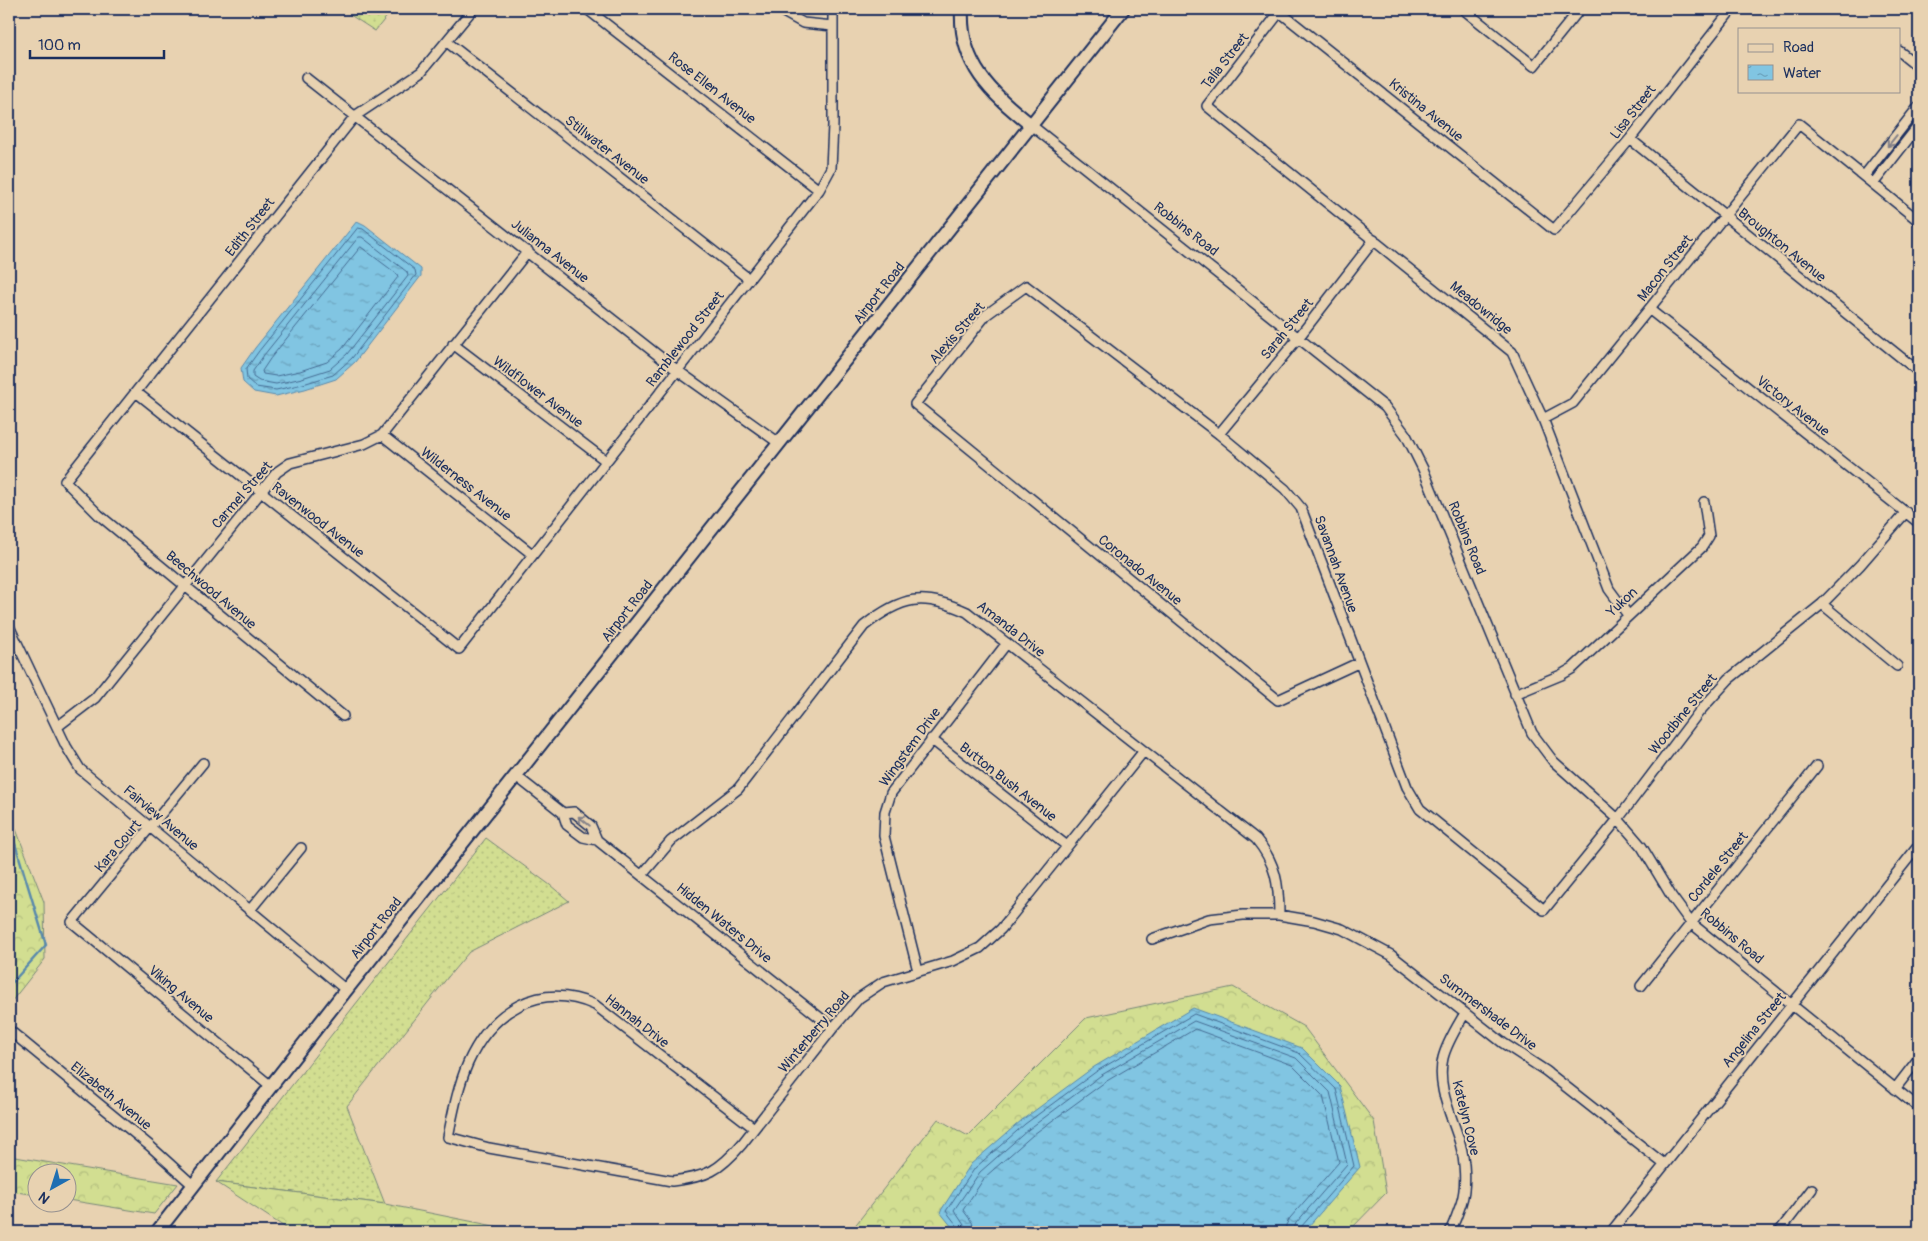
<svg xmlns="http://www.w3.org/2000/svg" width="1928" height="1241" viewBox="0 0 1928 1241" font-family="Pangolin,sans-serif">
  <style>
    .grass { fill: url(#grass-dots); stroke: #768678 }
    .forest { fill: url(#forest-crowns); stroke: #768678 }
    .water { fill: url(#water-ripples); stroke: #5889ad }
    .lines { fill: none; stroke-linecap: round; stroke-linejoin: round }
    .shore { stroke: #446b93; stroke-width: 1 }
    .stream { stroke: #5889ad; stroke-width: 2.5 }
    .street-casing { stroke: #1b2f5e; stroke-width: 12 }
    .secondary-casing { stroke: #1b2f5e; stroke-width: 16 }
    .street { stroke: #e8d2b1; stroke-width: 9 }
    .secondary { stroke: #e8d2b1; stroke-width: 12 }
    .oneway { stroke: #828088 }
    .labels { text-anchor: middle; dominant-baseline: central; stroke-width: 4; stroke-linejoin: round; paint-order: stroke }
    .street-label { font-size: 14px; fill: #1b2f5e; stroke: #e8d2b1 }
  </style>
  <defs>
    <pattern id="grass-dots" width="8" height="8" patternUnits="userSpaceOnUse" patternTransform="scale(1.25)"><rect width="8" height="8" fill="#d2de91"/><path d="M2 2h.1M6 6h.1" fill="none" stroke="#b4bf7f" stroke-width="1.8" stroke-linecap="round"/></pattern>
    <pattern id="forest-crowns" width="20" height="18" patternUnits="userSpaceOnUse" patternTransform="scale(1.25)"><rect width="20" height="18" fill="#d2de91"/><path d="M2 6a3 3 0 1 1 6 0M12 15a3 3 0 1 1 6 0" fill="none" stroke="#b4bf7f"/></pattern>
    <pattern id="water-ripples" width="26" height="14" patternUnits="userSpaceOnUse" patternTransform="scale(1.25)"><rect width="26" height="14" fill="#81c5e2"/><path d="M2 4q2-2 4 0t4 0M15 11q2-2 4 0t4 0" fill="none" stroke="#69a0ba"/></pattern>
  </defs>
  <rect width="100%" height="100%" fill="#e8d2b1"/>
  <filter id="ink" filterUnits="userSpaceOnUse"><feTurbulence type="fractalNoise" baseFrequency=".02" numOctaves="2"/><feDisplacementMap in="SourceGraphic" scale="10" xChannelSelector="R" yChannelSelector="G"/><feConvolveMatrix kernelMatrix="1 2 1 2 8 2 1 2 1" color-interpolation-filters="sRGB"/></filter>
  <g filter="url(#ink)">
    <path class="grass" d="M341,9h52l-18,22z
      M486,838l64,47 19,16 -100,51 -21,25 -101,129 38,98 -169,-22z"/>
    <path class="forest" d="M9,811l35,91 1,57 -34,43 -2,-1z
      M1233,987l71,40 70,94 12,72 -38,39h-498l88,-113 30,17 118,-118z
      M9,1156l169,28 -24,30 -86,-14v-26h-30l-1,21 -28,-4z
      M216,1182l169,22 139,28h-232z"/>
    <path class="water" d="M357,221l8,4 56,44v7l-66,86 -19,17 -31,10 -29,7 -22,-4 -11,-10 -2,-14 14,-20z
      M1193,1008l109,40 38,38 20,81 -52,60 -6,5h-346l-16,-20 31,-48 51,-44 72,-53z"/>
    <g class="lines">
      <path class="shore" d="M358,228l5,1 52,41 1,5 -64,83 -19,17 -30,9 -27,6 -20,-3 -9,-8 -1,-10 13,-18z
        M359,237h3l45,35 1,4 -61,78 -17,15 -28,9 -26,6 -17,-3 -6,-4v-6l11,-16z
        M361,247l36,27 1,3 -56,72 -15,13 -27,9 -24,5 -13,-2 -1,-3 8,-12z
        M960,1232l-1,-4 -13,-17 29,-43 50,-44 72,-53 97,-57 105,39 37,36 18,77 -53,61 -2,5
        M966,1232l-2,-7 -10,-15 26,-38 49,-43 71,-53 94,-55 102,37 34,34 17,72 -51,59 -3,9
        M974,1232l-2,-10 -9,-12 22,-33 49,-43 71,-52 90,-53 97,36 31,31 16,66 -49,56 -4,7 -1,7"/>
      <path class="stream" d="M9,824l37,121 -37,41"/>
      <defs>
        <path id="street" d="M587,9l232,181
          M778,9l25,14 30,3
          M1282,9l-75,97 305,246 31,67 66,170 19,26
          M1463,9l71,57 46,-57
          M1280,12l274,218 76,-91 102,-130
          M447,42l302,237
          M1899,51l20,16
          M306,78l372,293 101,72
          M1031,125l354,282 21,28 17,34 109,264 21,28 65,58 24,28 30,50 19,26 228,185
          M1630,139l289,233
          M1864,176l55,-70
          M1873,184l46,-59
          M1650,310l269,213
          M453,344l153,117
          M136,392l323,257 360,-459 12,-22 2,-43v-116
          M1543,419l30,-16 226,-279 120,97
          M1219,434l80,-97 75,-97
          M382,435l150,119
          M1822,604l75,62
          M9,626l57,120 14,23 266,221
          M1358,663l-80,37 -363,-296 71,-89 40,-29 193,148 66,55 16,19 106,279 13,22 124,101 74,-91 81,-107 30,-33 93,-75 38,-39 46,-53
          M1515,694l46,-19 12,-7 129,-121 7,-11 -5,-34
          M343,716l-244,-201 -34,-34 290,-365 66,-44 52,-63
          M57,727l38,-29 182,-226 13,-9 74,-19 18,-9 146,-184
          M931,739l136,107
          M203,763l-131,159 200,165
          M516,776l47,37 4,12 16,12 14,3
          M563,813l11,-1 17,14 6,14 236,188
          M642,875l29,-34 67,-52 126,-163c38,-30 59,-34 103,-14l289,227c20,24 23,45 23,76
          M250,910l51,-62
          M1152,939l57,-20 34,-4h36l35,6 28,8 49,26 112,88 43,28 118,93
          M918,971l-34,-135 1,-24 6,-19 116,-150
          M1641,986l176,-220
          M9,1030l141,116 44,40
          M1895,1089l24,-31
          M754,1128l-159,-123c-56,-24 -103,5 -127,58 -10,23 -15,50 -20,74l41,11 183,33c35,-4 47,-10 70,-37l91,-116 26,-30 24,-16 70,-21 27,-13 21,-19 142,-177
          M1450,1232c4,-9 8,-19 11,-28 6,-18 4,-43 -1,-61 -8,-27 -24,-56 -17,-85 4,-16 14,-31 22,-45
          M1611,1232l308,-387
          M1779,1232l33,-43"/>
        <path id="secondary" d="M962,9c-3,55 29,84 69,116
          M157,1232l189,-242 777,-981"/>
      </defs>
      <use href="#street" class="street-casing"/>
      <use href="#secondary" class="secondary-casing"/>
      <use href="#street" class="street"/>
      <use href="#secondary" class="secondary"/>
    </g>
    <defs><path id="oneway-shaft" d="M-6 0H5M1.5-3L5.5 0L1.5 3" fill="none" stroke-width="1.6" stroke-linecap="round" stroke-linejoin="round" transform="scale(1.25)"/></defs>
    <g class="oneway">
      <use href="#oneway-shaft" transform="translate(1892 141) rotate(129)"/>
      <use href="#oneway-shaft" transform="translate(584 821) rotate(-141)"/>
    </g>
  </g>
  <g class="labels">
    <g class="street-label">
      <text transform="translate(1225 61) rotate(-52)">Talia Street</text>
      <text transform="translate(712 88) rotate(38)">Rose Ellen Avenue</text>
      <text transform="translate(1426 110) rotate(39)">Kristina Avenue</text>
      <text transform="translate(1633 112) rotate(-52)">Lisa Street</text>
      <text transform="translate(607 150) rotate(38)">Stillwater Avenue</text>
      <text transform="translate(250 227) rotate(-52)">Edith Street</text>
      <text transform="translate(1186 229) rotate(38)">Robbins Road</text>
      <text transform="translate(1782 245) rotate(39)">Broughton Avenue</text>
      <text transform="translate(550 251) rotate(38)">Julianna Avenue</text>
      <text transform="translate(1665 268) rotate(-52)">Macon Street</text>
      <text transform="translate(879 293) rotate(-52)">Airport Road</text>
      <text transform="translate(1481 308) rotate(39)">Meadowridge</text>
      <text transform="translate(1287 329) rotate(-51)">Sarah Street</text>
      <text transform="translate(957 333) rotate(-49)">Alexis Street</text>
      <text transform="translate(685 339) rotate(-52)">Ramblewood Street</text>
      <text transform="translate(538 392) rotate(37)">Wildflower Avenue</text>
      <text transform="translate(1793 406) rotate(38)">Victory Avenue</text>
      <text transform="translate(466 484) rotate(38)">Wilderness Avenue</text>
      <text transform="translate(242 495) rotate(-49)">Carmel Street</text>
      <text transform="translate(318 520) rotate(38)">Ravenwood Avenue</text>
      <text transform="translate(1467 538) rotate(68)">Robbins Road</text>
      <text transform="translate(1336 564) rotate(70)">Savannah Avenue</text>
      <text transform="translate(1140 570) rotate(39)">Coronado Avenue</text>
      <text transform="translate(211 590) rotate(40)">Beechwood Avenue</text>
      <text transform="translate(1622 602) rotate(-43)">Yukon</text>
      <text transform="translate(627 611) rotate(-52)">Airport Road</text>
      <text transform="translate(1011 629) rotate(38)">Amanda Drive</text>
      <text transform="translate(1683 714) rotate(-51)">Woodbine Street</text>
      <text transform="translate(910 747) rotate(-54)">Wingstem Drive</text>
      <text transform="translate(1008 782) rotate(38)">Button Bush Avenue</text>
      <text transform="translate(161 818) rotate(40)">Fairview Avenue</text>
      <text transform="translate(118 846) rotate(-50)">Kara Court</text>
      <text transform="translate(1718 867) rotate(-51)">Cordele Street</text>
      <text transform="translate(724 923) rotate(39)">Hidden Waters Drive</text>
      <text transform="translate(376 928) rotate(-52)">Airport Road</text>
      <text transform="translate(1732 936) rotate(40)">Robbins Road</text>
      <text transform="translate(181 994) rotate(40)">Viking Avenue</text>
      <text transform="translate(1488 1012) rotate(37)">Summershade Drive</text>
      <text transform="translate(637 1021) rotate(38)">Hannah Drive</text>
      <text transform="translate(1754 1030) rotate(-51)">Angelina Street</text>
      <text transform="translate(814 1032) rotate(-50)">Winterberry Road</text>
      <text transform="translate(111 1096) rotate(39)">Elizabeth Avenue</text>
      <text transform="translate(1466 1118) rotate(76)">Katelyn Cove</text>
    </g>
  </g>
  <rect width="1928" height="1241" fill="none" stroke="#e8d2b1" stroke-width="30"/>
  <rect x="15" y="15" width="1898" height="1211" fill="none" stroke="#1b2f5e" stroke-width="2" filter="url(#ink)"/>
  <rect x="1738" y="28" width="162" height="65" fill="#e8d2b1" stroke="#969190"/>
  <rect x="1748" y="44" width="25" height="8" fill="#e8d2b1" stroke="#969190"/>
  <text x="1783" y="52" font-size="15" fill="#1b2f5e">Road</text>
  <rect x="1748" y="65" width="25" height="15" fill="url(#water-ripples)" stroke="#969190"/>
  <text x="1783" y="78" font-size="15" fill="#1b2f5e">Water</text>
  <g transform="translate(52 1188) rotate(219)"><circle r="24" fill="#e8d2b1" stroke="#969190"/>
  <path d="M0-4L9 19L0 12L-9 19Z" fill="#1f6fb2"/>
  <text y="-8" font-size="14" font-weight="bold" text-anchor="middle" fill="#1b2f5e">N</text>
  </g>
  <path d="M30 50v8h134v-8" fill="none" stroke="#1b2f5e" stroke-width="2.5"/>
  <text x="38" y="50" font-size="15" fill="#1b2f5e" stroke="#e8d2b1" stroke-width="4" paint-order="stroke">100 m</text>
</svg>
